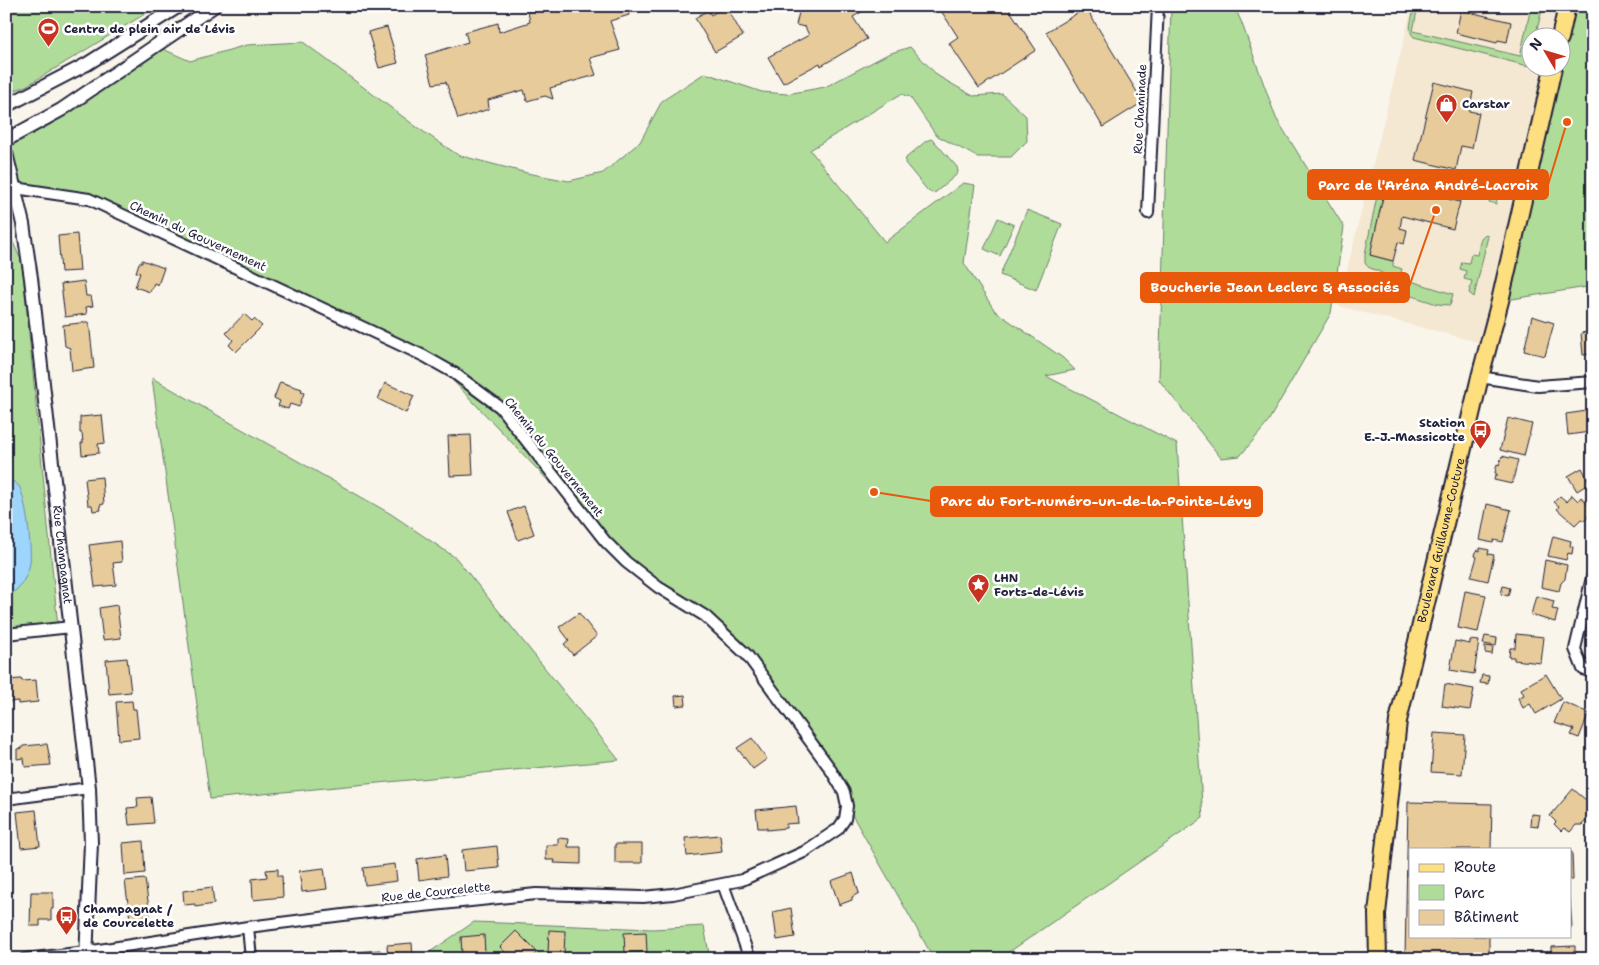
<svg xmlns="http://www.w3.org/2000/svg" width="1599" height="965" viewBox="0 0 1599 965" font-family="'Shantell Sans',sans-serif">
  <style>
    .built { fill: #f4e8d3 }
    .green { fill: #b0dc9a; stroke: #697f6a }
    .water { fill: #9dd5fc; stroke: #6c8daf }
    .building { fill: #e7cb9b; stroke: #22223b }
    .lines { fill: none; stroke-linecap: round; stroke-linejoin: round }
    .minor-casing { stroke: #22223b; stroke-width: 14 }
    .tertiary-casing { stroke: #22223b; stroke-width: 16 }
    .primary-casing { stroke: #22223b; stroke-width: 20 }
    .minor { stroke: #fff; stroke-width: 10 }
    .tertiary { stroke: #fff; stroke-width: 12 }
    .primary { stroke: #fedf80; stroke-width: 16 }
    .labels { text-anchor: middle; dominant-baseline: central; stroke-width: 5; stroke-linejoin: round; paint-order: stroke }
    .poi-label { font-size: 12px; font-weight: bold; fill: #22223b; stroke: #fff; text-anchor: start }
    .street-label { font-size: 12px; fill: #22223b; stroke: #fff }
    .leader { fill: none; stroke: #e8590c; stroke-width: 2 }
    .callout-dot { fill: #e8590c; stroke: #fff; stroke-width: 2 }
    .callout { fill: #e8590c; stroke: #e8590c; stroke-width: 2 }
    .callout-label { font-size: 14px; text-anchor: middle; font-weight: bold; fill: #fff }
  </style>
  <rect width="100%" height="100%" fill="#faf5eb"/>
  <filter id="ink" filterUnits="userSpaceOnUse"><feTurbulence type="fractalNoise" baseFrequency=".02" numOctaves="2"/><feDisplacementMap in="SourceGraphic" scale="10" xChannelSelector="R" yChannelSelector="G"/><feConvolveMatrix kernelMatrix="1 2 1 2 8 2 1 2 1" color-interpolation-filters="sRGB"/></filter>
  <g filter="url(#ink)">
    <path class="built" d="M1412,6h155l-7,31 -28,1v30h21l-64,277 -151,-39z"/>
    <path class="green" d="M6,6h152l-130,79 -22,9z
      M1171,6h63l7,15 35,97 68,109 -13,86 -65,112 -26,31 -19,2 -62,-78z
      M1415,6h3l-5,25 107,25 11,-49 8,-1 3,4 -7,27 -3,1 -1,15 -3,13 -114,-29c-8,-7 -1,-21 1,-31z
      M1567,6h26v280l-93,15 53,-233h9v-30z
      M303,42l115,86 40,27 69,18 42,8 34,-8 37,-31 22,-41 43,-28 57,19 25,2 38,-7 63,-33 22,-7 28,29 35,20 29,-2 24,22 1,25 -16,16h-34l-41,-22 -26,-38 -9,-3 -91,56 75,92 78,-59 12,2 -11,78 31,48 68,47 12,12 -29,6 131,68 26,374 -204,141h-65l-87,-153 -3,-14 -115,-155 -71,-50 -82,-77 -136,-143 -348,-164 -77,-15 -9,-35v-13l150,-94 34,15 57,-16z
      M931,139l4,3 22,25 1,5 -3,4 -19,16 -4,1 -4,-2 -23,-28 1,-5 20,-17z
      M1378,175l84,21 -2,6 -12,-3v-2l-20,-5 -1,3 -51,-12z
      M1500,176l2,1 -6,27 -7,-2 5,-24z
      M1377,196l6,1 -13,58 23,6v5l9,3 -2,8 1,1 52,16 -3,11 -13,-1 -57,-18 2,-13 -14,-6 -3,-4v-9z
      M1027,210l35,14 -26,66 -36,-15z
      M998,218l16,7 -14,31 -16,-7z
      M6,227l16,35 36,365 -52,5z
      M1484,235l4,1 -14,61 -5,-4 3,-12 -8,-2 2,-8 -6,-2 2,-7 7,1 2,-9 6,1 4,-17z
      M152,378l239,136 65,44 163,202 -409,39z
      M474,922l179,7 51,-3 6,33h-286v-3z"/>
    <path class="water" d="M6,477c4,3 10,6 13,9 7,12 13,63 11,77 -2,13 -11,29 -24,33z"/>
    <path class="building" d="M546,6h81l2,9 -19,6 10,29 -30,8 6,17 -46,13 3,11 -8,-3 -18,5 -3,-11 -36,10 1,9 -31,10 -12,-37 -13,2 -8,-29 43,-13 -3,-10 33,-9 1,9 31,-10 -2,-10z
      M726,6l17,30 -28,16 -20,-34 13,-8 3,5z
      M803,6h68l-18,11 14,22 -46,27 -1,-3 -37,20 -15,-26 41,-22 -4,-8 -9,-2 4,-17z
      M938,6h69l29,44 -57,38 -30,-45 9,-6z
      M1086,8l57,94 -40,25 -57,-95z
      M1461,10l50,12 -4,20 -9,-2 -1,3 -41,-10z
      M387,27l11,36 -19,5 -11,-36z
      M1434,82l39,10 -4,19 10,2 -7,35 -11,-2 -5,24 -41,-10z
      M1376,183l51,12 1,-3 21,5 -1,2 12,3 -7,27 -51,-13 -2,12 7,2 -3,14 -6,-2 -5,19 -23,-6 13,-58 -10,-2z
      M77,234l3,37 -19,1 -3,-36z
      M142,260l22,8 -6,17 -4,-2 -4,9 -15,-5 5,-14 -4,-1 3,-9h3z
      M84,281l2,15h5l2,10 -7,1 1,7 -22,3 -4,-33z
      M244,314l8,7 2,-2 8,7 -26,26 -7,-7 4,-5 -7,-7z
      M1532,316l22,7 -9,33 -21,-5z
      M89,322l5,46 -22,3 -2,-23 -5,-2 -2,-21z
      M1593,331v25l-2,-2 -8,1 -2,-22z
      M280,382l22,7 -1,3 3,1 -5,14 -9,-3 -2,5 -10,-3 2,-5 -6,-3z
      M385,383l29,13 -8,17 -28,-14z
      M1587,411l3,21 -22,3 -2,-21z
      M102,415l3,28 -7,1 1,9 -17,2 -1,-12h2l-1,-10h-2v-16z
      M1508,418l24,6 -8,32 -24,-6z
      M471,435l2,40 -23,1 -2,-40z
      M1502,456l16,4 -6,24 -18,-4 1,-5 2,1v-2l-2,-1 2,-9 2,1z
      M1582,468l8,15 -13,8 -9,-15z
      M102,477l2,27 -4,1 1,5 -8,1 -1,-6h-4l-3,-26z
      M1571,494l7,7 3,-4 12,11v3l-9,10 -3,-2 -6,6 -18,-16 2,-3 -5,-4 6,-6 7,6 4,-5z
      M1487,504l24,6 -8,32 -9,-2 -1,3 -13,-3z
      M524,506l10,28 -16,6 -10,-28z
      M1553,536l18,5 -1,5 3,1 -1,7 -4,-1 -2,7 -18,-4z
      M120,541l2,21 -9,1 3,22 -21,2 -6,-42z
      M1480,548l9,2 -1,4 6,1 -6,26 -17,-4 6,-20 -2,-1 1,-4 2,-2 2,1z
      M1545,560l22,5 -2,14 -4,4 -2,8 -18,-4z
      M1503,586l7,2 -2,8 -7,-2z
      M1465,591l21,4 -8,37 -20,-4z
      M1536,596l18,5 -2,8 6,1 -3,12 -24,-7z
      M117,605l4,33 -18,2 -4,-32z
      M579,613l18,23 -24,19 -9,-11 5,-4 -10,-13z
      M1516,634l28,3 -3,26 -27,-3v-3h-5l1,-9h5z
      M1485,636l12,2 -1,8 -13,-2z
      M1470,640l9,1 -5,33 -24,-4 5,-29 15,3z
      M1485,646l8,1 -1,7 -7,-1z
      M127,658l4,34 -22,2 -3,-34z
      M1546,674l15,25 -25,15 -6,-10 -7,4 -5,-10 6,-3 -3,-6z
      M1482,675l7,1 -1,8 -8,-1z
      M21,679l1,2 14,-1 2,22 -20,2v-3l-12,1v-22z
      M1445,684l29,5 -4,21 -28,-4z
      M685,695l1,10 -10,1 -1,-10z
      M132,701l1,8h3l3,29 -20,2 -3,-38z
      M1563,702l26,11 -10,25 -8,-3 3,-6 -20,-6z
      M1434,733l31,2 -3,39 -31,-2z
      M752,738l15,21 -14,10 -16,-21z
      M47,744l4,21 -26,2 -1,-9 -7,1v-10l6,-1v-2z
      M1573,789l20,17 -6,6 2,5 -7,8h-6l-6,7 -6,-4 -3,3 -7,-7 2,-2 -6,-6z
      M151,797l3,26 -25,2 -2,-17 11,-1 -1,-9z
      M1408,802l84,2 -1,45h-81v87h79v23h-84z
      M796,806l2,17 -12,1v4l-19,2v-2h-9l-2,-18z
      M36,810l4,36 -19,2 -4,-36z
      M1531,814l9,1 -2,11 -8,-1z
      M720,835l2,17 -35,4 -2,-18z
      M558,838l11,1 -1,8h13v17l-27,-1 1,-3h-9v-15h12z
      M143,841l2,32 -20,2 -2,-32z
      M615,844h27v19h-27z
      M497,846l2,22 -35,3 -2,-21z
      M1570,852h2l1,28h-3z
      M445,855l2,21 -28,4 -2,-21z
      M395,864l2,17 -32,4 -2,-17z
      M324,868l3,21 -25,3 -3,-21z
      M278,869v7h4l1,21 -30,3 -1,-21 15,-2 -1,-7z
      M853,873l6,20 -7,4v3l-13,5 -8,-24z
      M145,879l5,37 -20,3 -5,-38z
      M212,887l2,17 -19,3v-3l-11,1 -1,-14z
      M31,892h22v17h-2v11h-11v6h-10z
      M1570,900l2,27h-2z
      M791,908l4,29 -18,3 -4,-28z
      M549,930l16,1 -1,24 -16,-1z
      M516,931l21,21 -7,7h-18l-12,-12z
      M646,932l1,20 -22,1 -1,-20z
      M484,935l1,19 -23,1 -1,-18z
      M412,943l1,16h-25l-1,-14z
      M1575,946v7h3l2,6h-29v-12z
      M380,950l1,9h-27v-7z
      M339,952l1,7h-28v-4z"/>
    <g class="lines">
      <defs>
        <path id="minor" d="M15,188l74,11 335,157 30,17 46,34 105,134 21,21 32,25 47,29 42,39 82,112 15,25 3,14 -2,13 -7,10 -34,23 -62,28 -69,14 -30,3 -107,-3 -169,18 -119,15 -162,25 -61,7
          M1148,213l10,-207
          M1480,377l58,9 55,-4
          M1593,573l-18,76 8,20 10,4
          M6,634l65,-7
          M6,799l83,-11
          M723,884l27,75
          M248,927l3,32"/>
        <g id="tertiary">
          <path d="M6,106l81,-42 92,-58"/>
          <path d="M6,140l55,-30 153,-104"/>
          <path id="s1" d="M6,153l17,71 8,54 58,510 2,55 -5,116"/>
        </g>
        <g id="primary">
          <path d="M1560,38l7,-32"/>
          <path id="s2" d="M1378,959l-1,-45 21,-193 82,-344 20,-76 53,-233"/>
        </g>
      </defs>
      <use href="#minor" class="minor-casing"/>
      <use href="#tertiary" class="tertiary-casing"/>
      <use href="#primary" class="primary-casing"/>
      <use href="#minor" class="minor"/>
      <use href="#tertiary" class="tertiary"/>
      <use href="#primary" class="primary"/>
    </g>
  </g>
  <defs>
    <symbol id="stadium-pin" viewBox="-11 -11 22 30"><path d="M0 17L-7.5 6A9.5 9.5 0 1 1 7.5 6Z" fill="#c8321e" stroke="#fff"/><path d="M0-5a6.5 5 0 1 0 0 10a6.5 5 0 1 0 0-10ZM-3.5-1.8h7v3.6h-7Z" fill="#fff"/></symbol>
    <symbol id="shop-pin" viewBox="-11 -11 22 30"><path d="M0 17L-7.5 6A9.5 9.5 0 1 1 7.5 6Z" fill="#c8321e" stroke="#fff"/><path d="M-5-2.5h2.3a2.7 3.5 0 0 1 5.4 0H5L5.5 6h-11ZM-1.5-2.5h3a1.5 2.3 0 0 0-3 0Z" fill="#fff"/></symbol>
    <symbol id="bus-pin" viewBox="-11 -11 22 30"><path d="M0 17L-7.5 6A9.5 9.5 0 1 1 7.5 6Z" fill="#c8321e" stroke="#fff"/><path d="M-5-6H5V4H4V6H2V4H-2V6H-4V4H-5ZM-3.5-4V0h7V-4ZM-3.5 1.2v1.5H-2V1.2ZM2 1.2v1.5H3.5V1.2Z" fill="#fff"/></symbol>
    <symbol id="sight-pin" viewBox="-11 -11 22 30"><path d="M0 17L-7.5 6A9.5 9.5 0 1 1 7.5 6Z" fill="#c8321e" stroke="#fff"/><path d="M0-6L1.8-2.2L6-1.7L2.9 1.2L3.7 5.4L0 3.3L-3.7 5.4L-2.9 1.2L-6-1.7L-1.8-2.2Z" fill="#fff"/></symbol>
  </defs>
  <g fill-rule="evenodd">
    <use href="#stadium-pin" x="36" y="16" width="25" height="34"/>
    <use href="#shop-pin" x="1434" y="92" width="25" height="34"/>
    <use href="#bus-pin" x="1468" y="418" width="25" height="34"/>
    <use href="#sight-pin" x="966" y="572" width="25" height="34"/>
    <use href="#bus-pin" x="54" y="904" width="25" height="34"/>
  </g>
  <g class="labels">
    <g class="poi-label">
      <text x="64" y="29">Centre de plein air de Lévis</text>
      <text x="1462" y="104">Carstar</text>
      <text x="1465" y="423" text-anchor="end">Station<tspan x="1465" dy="14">E.-J.-Massicotte</tspan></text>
      <text x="994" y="578">LHN<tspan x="994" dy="14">Forts-de-Lévis</tspan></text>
      <text x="83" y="909">Champagnat /<tspan x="83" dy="14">de Courcelette</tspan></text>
    </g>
    <g class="street-label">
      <text transform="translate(1140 109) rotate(-87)">Rue Chaminade</text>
      <text transform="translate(198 236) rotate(25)">Chemin du Gouvernement</text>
      <text transform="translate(554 457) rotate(51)">Chemin du Gouvernement</text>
      <text stroke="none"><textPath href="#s2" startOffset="425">Boulevard Guillaume-Couture</textPath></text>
      <text stroke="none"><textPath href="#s1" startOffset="406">Rue Champagnat</textPath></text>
      <text transform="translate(436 892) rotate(-6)">Rue de Courcelette</text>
    </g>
  </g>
  <path class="leader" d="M1567 122L1548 185M1436 210L1409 287M874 492L931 501"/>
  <g class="callout-dot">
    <circle cx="1567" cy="122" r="5"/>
    <circle cx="1436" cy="210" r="5"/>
    <circle cx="874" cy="492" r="5"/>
  </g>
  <g class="callout">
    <rect x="1308" y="170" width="240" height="29" rx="5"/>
    <rect x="1141" y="273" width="268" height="29" rx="5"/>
    <rect x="931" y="487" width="331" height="29" rx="5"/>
  </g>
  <g class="callout-label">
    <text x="1428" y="190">Parc de l'Aréna André-Lacroix</text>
    <text x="1275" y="292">Boucherie Jean Leclerc &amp; Associés</text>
    <text x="1096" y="506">Parc du Fort-numéro-un-de-la-Pointe-Lévy</text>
  </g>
  <rect width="1599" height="965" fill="none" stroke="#fff" stroke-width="25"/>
  <rect x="12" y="12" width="1574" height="940" fill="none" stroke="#22223b" stroke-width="2" filter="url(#ink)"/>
  <rect x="1409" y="848" width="162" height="90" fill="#ffffff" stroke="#a7a7b1"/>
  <rect x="1419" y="864" width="25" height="8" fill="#fedf80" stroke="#a7a7b1"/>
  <text x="1454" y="872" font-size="15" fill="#22223b">Route</text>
  <rect x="1419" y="885" width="25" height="15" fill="#b0dc9a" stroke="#a7a7b1"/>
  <text x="1454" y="898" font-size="15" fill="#22223b">Parc</text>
  <rect x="1419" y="910" width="25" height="15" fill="#e7cb9b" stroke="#a7a7b1"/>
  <text x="1454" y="922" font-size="15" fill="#22223b">Bâtiment</text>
  <g transform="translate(1546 52) rotate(308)"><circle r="24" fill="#ffffff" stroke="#a7a7b1"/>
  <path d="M0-4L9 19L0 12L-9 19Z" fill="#c8321e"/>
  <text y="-8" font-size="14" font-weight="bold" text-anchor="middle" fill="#22223b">N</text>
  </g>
</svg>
